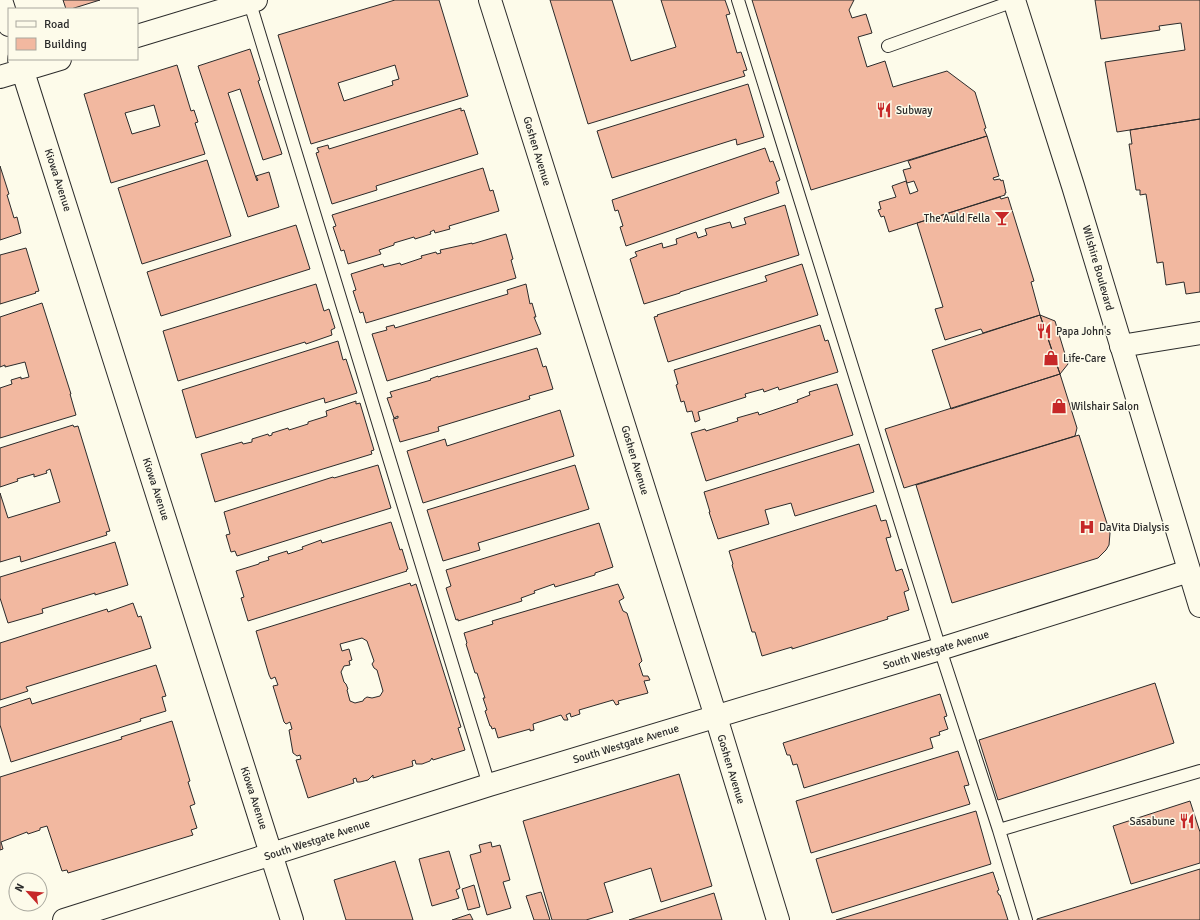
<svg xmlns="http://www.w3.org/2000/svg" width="1200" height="920" viewBox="0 0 1200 920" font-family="Signika,sans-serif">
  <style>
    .building { fill: #f2b8a0; stroke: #2b2b2b; fill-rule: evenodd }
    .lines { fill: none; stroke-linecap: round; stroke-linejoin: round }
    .service-casing { stroke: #2b2b2b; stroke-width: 14 }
    .minor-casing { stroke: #2b2b2b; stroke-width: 24 }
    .primary-casing { stroke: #2b2b2b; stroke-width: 24 }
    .service { stroke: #fdfbea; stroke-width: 12 }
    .minor { stroke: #fdfbea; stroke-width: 22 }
    .primary { stroke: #fdfbea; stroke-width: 22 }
    .labels { text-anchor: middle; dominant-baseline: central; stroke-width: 3; stroke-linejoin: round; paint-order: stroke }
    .poi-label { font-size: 11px; fill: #2b2b2b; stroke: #fdfbea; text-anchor: start }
    .street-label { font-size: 11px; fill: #2b2b2b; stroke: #fdfbea }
  </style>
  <rect width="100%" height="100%" fill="#fdfbea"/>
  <path class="building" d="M63,0h37l-29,9h-5z
    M395,0h44l29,96 -157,48 -33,-109zM395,65l4,14 -7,2 1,4 -49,16 -6,-18z
    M550,0h62l19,61 45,-14 -15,-47h64l5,14 -4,1 11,38 4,-1 6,18 -4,1 2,5 -157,48z
    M752,0h102l-5,10 3,8 14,-4 6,19 -14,4 9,30 18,-6 8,26 54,-16 28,21 11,36 -2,1 3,7 -176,54z
    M1095,0h105v119l-83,13 -12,-70 80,-12 -4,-27 -22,3 1,4 -59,9z
    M250,49l10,31 -2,1 24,73 -19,6 -23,-71 -12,4 29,88 1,-1 -2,-4 13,-4 10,35 -31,10 -50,-151z
    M177,65l14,46 3,-1 4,12 -3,1 10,31 -94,29 -27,-89zM154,105l6,21 -28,8 -7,-21z
    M748,84l16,53 -27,8 -1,-6 -124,39 -15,-47z
    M461,108v3l3,-1 14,44 -102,32 1,4 -45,14 -16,-51 3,-1 -2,-4 11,-3 1,4z
    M1200,119v173l-14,2 -2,-12 -18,3 -3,-23 -6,1 -11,-69 -6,1v-5h-4l-7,-46h3l-2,-14z
    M987,136l12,40 -6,2 1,2 6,-1 1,2 2,-1 3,13h-1v2l-116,37 -5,-16 -3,1 -3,-7 3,-1 -2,-7 17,-5 -4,-11 14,-5 4,13 8,-3 -4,-10 -7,2 -4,-13 8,-2 -3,-7z
    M765,148l5,14 3,-1 7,19 -4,2 3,11 -153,53 -6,-19 3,-1 -5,-16 -3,1 -3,-11z
    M207,160l24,76 -89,28 -24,-76z
    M0,166l9,28 -2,1 7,23 3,-1 4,16 -21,7z
    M483,168l7,23 3,-1 6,21 -50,15 1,3 -15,4 -1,-3 -4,2 1,2 -16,5 -1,-2 -20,6v2l-15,5 2,4 -33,10 -4,-14 -3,1 -8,-24 3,-1 -4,-11z
    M1000,197l1,2 7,-2 26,84 -3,1 9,33 -57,18 -2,-4 -36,11 -10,-31 8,-2 -26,-84z
    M785,205l14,50 -119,37v1l-36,11 -14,-45 7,-3 -2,-4 27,-9 1,5 14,-4 -1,-5 20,-7 2,6 9,-3 -2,-6 25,-7 2,6 14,-4 -2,-6z
    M296,225l14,44 -149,47 -14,-44z
    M506,234l7,25 -2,1 5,18 -150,45 -3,-11 -3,1 -7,-22 3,-1 -5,-16 32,-10 1,3 16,-4 1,2 21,-7 -1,-2 15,-4 1,2 4,-1 -1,-3 32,-7v1z
    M26,248l13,43 -4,1 1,1 -36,11v-49z
    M802,264l16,51 -150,47 -14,-45 4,-1 -1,-1 110,-34 -2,-5z
    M316,284l8,27 5,-2 6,19 -4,2 1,5 -26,9 -1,-2 -127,39 -15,-50z
    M526,284l4,20 2,-1 4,14h-2l7,17 -154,47 -15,-47 15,-4 -1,-3 8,-2 1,3 113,-34 -1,-4z
    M42,303l29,91h-1l6,21 -76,23v-50l12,-4 -1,-4 10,-3v2l8,-2 -4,-15 -20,5v-2l-5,2v-50z
    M1040,315l15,6 13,43 -8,10z
    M1040,315l20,59 -109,35 -19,-59z
    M820,325l5,16 3,-1 10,32 -59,18 -1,-3 -14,5 -1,-3 -18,5 1,3 -48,15 2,8 -5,2 -3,-11 -5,1 -3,-11 -3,1 -5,-17 2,-1 -4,-14z
    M338,341l5,19 3,-1 11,34 -32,10 -1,-5 -128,40 -14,-48z
    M537,348l6,19 3,-1 7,23 -24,7 1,3 -92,28 1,4 -39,11 -7,-23 5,-1v-2l-4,2 -7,-20 5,-1 -2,-5 41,-12 -1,-1 8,-3v1z
    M1060,374l17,54 -2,8 -171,52 -19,-59z
    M837,384l16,51 -147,46 -15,-48 14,-4 1,2 32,-10 -1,-3 21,-6 1,3 39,-13 -1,-2 13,-5 -1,-3z
    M356,401v3l4,-1 14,47 -3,1 1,3 -157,48 -14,-48 41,-12 1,2 9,-2v-3l16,-5 1,2 3,-1v-2l16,-5 1,2 19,-6v-2l19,-6 -1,-5z
    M560,410l14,46 -151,47 -16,-52 38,-12 2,7z
    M73,425l1,2 4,-1 32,105 -4,1 1,3 -86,27 -1,-6 -20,6v-69l8,25 52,-16 -10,-33 -4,2 1,2 -13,4v-3l-17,5 1,2 -18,6v-39z
    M1079,435l31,98 -1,12 -3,5 -8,8 -146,45 -36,-118z
    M859,444l15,48 -79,24 -4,-13 -26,7 4,14 -51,15 -9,-27h1l-6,-20z
    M378,465l13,43 -154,48 -2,-5 -4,1 -5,-17 4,-1 -6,-22 109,-35 1,1z
    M575,465l14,44 -111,34 2,7 -37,11 -16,-51z
    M876,505l5,16 5,-1 5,17 -5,1 10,33 6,-2 7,21 -5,2 5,18 -22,7 1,2 -96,30v-2l-30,9 -7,-24h-3l-20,-67 1,-1 -4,-13z
    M391,522l9,28 2,-1 6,20 -2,1 1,1 -159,50 -7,-23 3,-1 -8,-26 23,-7v-1l10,-3 -1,-3 19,-6 1,3 15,-5 -1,-2 19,-7 1,3z
    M599,523l14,44 -18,6v2l-40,12 -1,-3 -20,7 1,2 -14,5 1,3 -64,20v-2l-2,1 -10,-32 5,-2 -5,-16z
    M115,542l13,43 -33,10v-2l-53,16 1,4 -35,10 -8,-25v-21z
    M410,583l1,3 5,-2 45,143 -3,1 7,22 -32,10 -1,-2 -2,3 -8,3h-6l-1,-4 -3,1 1,5 -40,12v-3l-5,5 -8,2h-3l-1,-4 -3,1 1,4 -46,15 -12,-38 5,-1 -1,-4 -3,1 -4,-3 -4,-23 3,-1 -2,-7 -4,2 -2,-2 -11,-36 5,-1 -3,-8 -4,2 -2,-4 -13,-44zM362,638l5,3 7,20 -2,3 2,4 3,2 6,21 -3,5 -8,2 -5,-1 -3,2 -1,2 -8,2 -5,-2 -3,-11 1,-1 -2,-5 -2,-2 -3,-10 3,-6 6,-1 -1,-4 3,-1 -3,-11 -7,2 -2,-7z
    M618,584l6,14 -5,3 4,10 4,2 15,48 -3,3 4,12h5l2,4 -6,1 4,12 -30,8 1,3 -3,1 -3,-5 -34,10 1,4 -9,3 -1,-4 -4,2 2,5h-4l-3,-5 -28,9 1,6 -4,1v-2l-32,9 -3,-10 -3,1 -1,-3h-1l-5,-15 2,-1 -4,-12h2l-8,-25h-2l-9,-29 1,-1 -3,-10 29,-9 -1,-3z
    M133,603l5,14 3,-1 10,32 -125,39 2,4 -28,9v-57l107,-34 1,3z
    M156,665l10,31 -4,1 4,14 -26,8 1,2 -130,41 -11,-37v-17l30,-10 2,6z
    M1155,683l19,60 -176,57 -19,-60z
    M940,694l7,22 -3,1 4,12 -9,3 1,3 -10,3 3,10 -129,40 -7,-24 -4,1 -3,-10h-3l-4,-12z
    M172,721l18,60 -2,1 7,22 -5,2 7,22 -6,2 2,5 -125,38 -1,-3 -5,1 -15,-45 -7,2v2l-12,4 -1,-2 -26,10 2,7 -3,1v-73l122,-38 -1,-2z
    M958,751l11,34 -5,1 6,18 -159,49 -15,-52z
    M679,774l33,112 -51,16 -10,-34 -47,15 9,29 -27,8h-34l-29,-99z
    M1190,801l10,31v31l-69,21 -18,-58z
    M976,811l15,53 -159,49 -16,-54z
    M491,842l1,5 8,-2 10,35 -7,2 8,26 -24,7 -17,-60 11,-3 -2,-7z
    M449,851l11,37 -4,2 3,8 -27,8 -13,-47z
    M395,861l18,59h-67l-12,-40z
    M1200,869v51h-163v-1z
    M993,872l6,18 -2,1 2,4h1l8,25h-172z
    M474,885l6,22 -12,3 -6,-21z
    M541,892l9,28h-16l-8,-24z
    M714,893l8,27h-93z
    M470,914l3,6h-21z"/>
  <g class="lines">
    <defs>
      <path id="service" d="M249,0l240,785
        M738,0l202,649 59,181 27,90
        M888,46l126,-45
        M999,830l201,-59"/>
      <path id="minor" d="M1,0l8,25
        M490,0l226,717 62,203
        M137,36l119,-36
        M19,59l273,861
        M0,77l60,-18
        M1121,346l79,-13
        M64,920l425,-135 451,-136 249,-78"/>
      <path id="primary" d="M1014,0l59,186 127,420"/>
    </defs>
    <use href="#service" class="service-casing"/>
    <use href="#minor" class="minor-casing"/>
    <use href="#primary" class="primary-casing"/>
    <use href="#service" class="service"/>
    <use href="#minor" class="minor"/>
    <use href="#primary" class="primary"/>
  </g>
  <defs>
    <symbol id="restaurant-bare" viewBox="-9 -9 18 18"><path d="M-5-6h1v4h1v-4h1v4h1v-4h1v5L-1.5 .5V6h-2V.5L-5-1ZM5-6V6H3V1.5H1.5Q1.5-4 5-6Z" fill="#c62828" stroke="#fdfbea" stroke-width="2.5" paint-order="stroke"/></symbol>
    <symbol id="bar-bare" viewBox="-9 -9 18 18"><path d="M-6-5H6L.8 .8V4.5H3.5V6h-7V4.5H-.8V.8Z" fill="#c62828" stroke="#fdfbea" stroke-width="2.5" paint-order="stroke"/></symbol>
    <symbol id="shop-bare" viewBox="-9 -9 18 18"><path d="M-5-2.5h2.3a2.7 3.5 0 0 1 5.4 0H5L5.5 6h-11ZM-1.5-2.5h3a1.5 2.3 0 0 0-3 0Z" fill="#c62828" stroke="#fdfbea" stroke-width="2.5" paint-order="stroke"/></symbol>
    <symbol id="hospital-bare" viewBox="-9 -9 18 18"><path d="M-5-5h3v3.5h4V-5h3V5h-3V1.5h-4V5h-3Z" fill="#c62828" stroke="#fdfbea" stroke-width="2.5" paint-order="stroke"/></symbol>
  </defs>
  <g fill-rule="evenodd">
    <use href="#restaurant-bare" x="873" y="99" width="22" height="22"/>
    <use href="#bar-bare" x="991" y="207" width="22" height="22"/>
    <use href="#restaurant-bare" x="1033" y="320" width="22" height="22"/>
    <use href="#shop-bare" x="1040" y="347" width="22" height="22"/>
    <use href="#shop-bare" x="1048" y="395" width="22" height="22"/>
    <use href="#hospital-bare" x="1076" y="516" width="22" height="22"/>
    <use href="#restaurant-bare" x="1176" y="810" width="22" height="22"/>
  </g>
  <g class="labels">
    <g class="poi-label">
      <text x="896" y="110">Subway</text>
      <text x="990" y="218" text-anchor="end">The Auld Fella</text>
      <text x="1056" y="331">Papa John's</text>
      <text x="1063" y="358">Life-Care</text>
      <text x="1071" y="406">Wilshair Salon</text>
      <text x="1099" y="527">DaVita Dialysis</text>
      <text x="1175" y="821" text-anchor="end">Sasabune</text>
    </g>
    <g class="street-label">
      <text transform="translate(537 151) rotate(73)">Goshen Avenue</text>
      <text transform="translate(58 180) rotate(72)">Kiowa Avenue</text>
      <text transform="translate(1098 268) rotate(74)">Wilshire Boulevard</text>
      <text transform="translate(635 460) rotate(73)">Goshen Avenue</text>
      <text transform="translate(156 489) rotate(72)">Kiowa Avenue</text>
      <text transform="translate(936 650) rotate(-17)">South Westgate Avenue</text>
      <text transform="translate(626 744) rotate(-17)">South Westgate Avenue</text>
      <text transform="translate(731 769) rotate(73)">Goshen Avenue</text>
      <text transform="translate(254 798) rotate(72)">Kiowa Avenue</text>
      <text transform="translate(317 840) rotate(-18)">South Westgate Avenue</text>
    </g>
  </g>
  <rect x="8" y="8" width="130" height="52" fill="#fdfbea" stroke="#a9a89e"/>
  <rect x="16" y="21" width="20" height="6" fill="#fdfbea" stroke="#a9a89e"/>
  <text x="44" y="28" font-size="12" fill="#2b2b2b">Road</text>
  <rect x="16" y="38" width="20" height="12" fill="#f2b8a0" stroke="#a9a89e"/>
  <text x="44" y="48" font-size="12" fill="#2b2b2b">Building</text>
  <g transform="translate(28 892) rotate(297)"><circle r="19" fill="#fdfbea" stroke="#a9a89e"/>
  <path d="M0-3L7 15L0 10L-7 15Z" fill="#c62828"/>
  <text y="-6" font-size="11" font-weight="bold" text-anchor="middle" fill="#2b2b2b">N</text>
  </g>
</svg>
